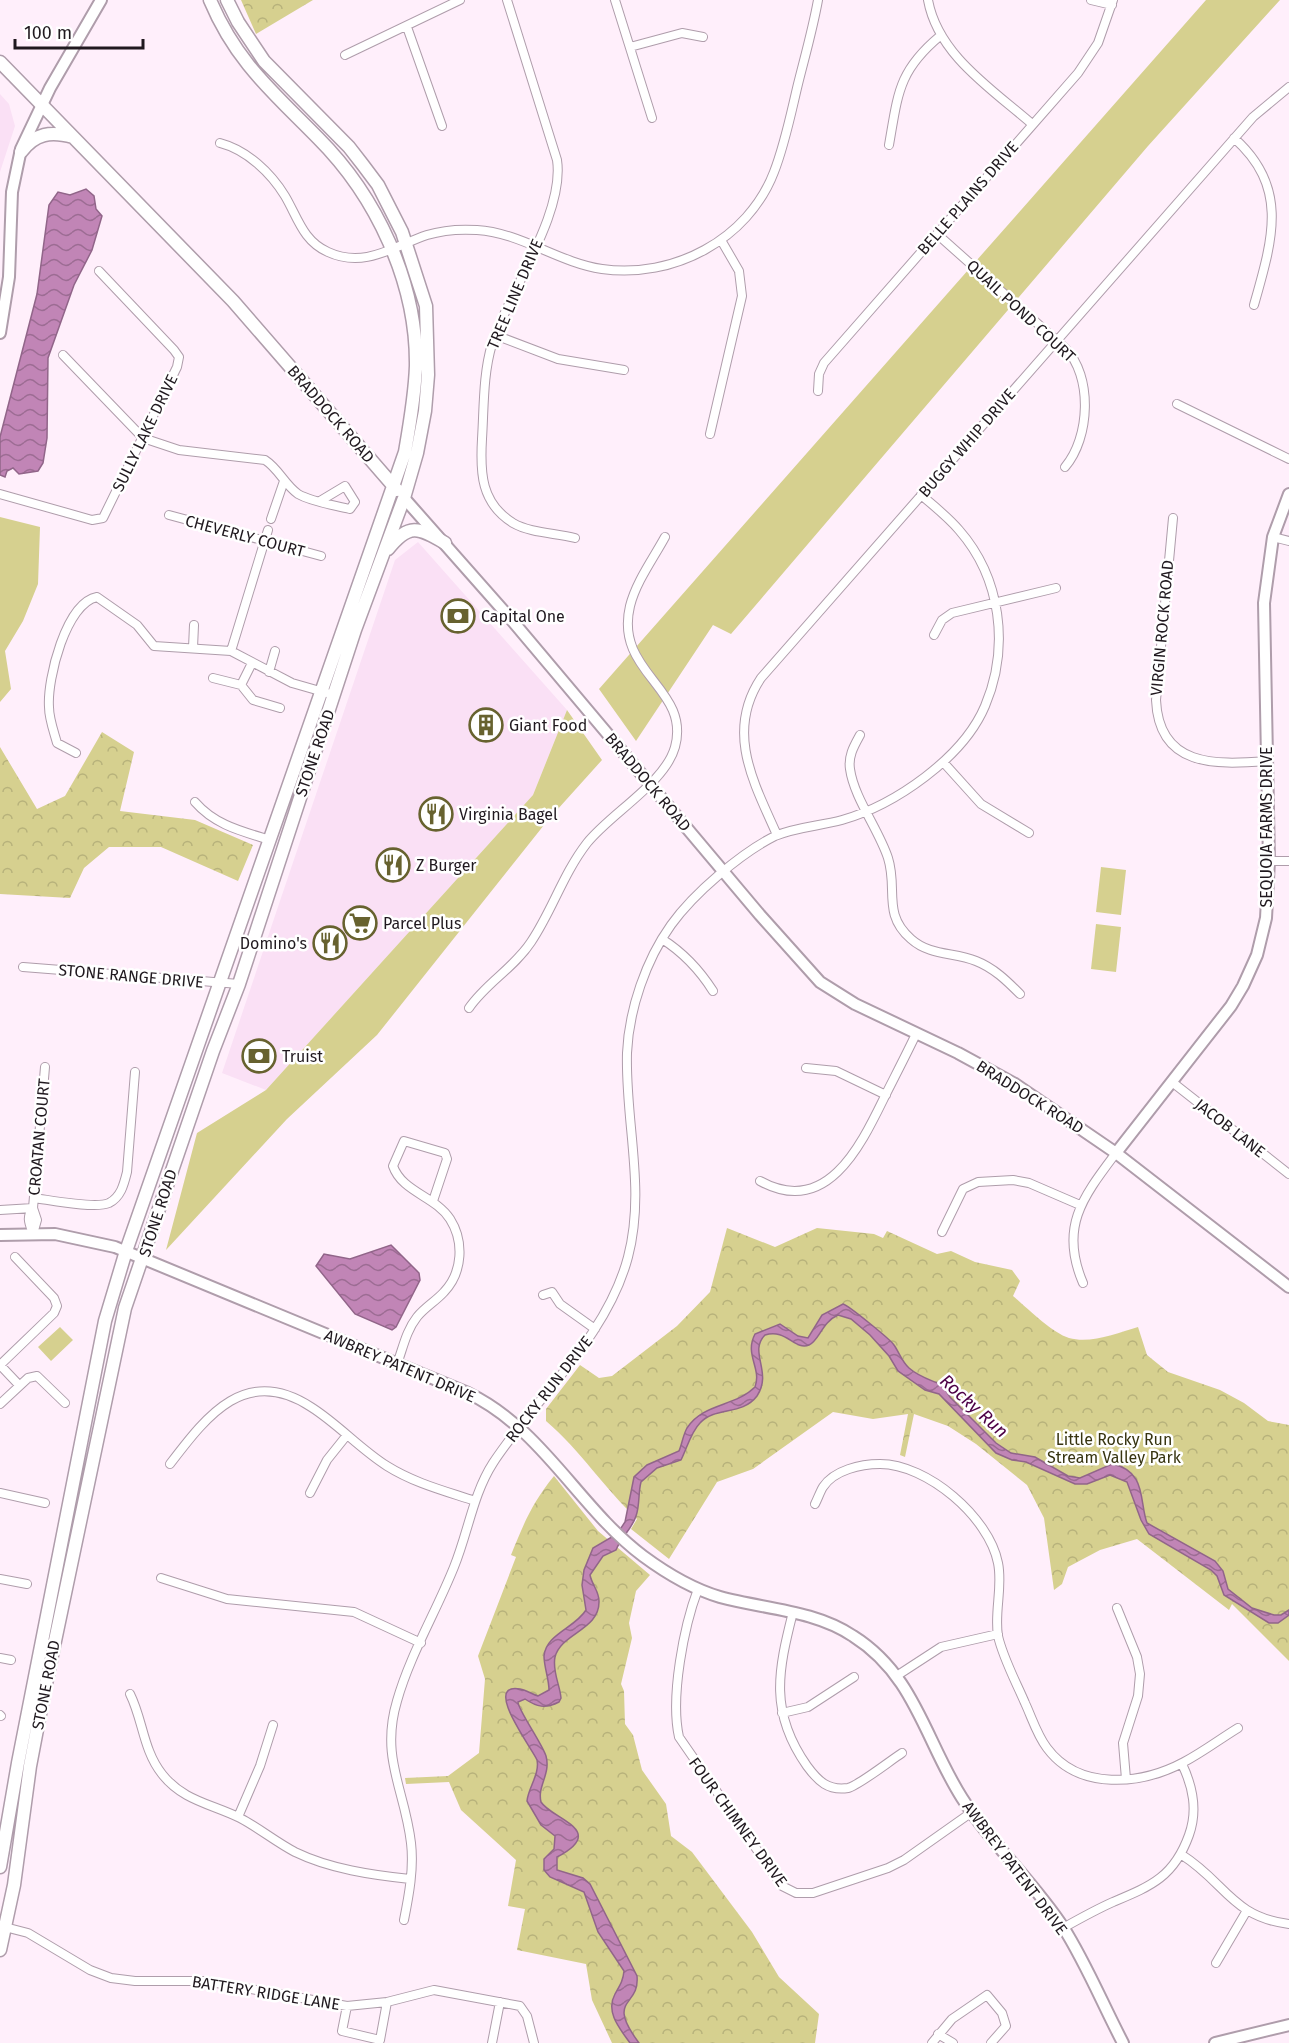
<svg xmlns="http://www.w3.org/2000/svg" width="1289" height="2043" viewBox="0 0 1289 2043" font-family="'Fira Sans',sans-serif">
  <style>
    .built { fill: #fae0f5 }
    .green { fill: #d6d08f }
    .forest { fill: url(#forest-crowns) }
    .water { fill: url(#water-waves); stroke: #916589; stroke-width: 1.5 }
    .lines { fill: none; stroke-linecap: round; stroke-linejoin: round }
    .street-casing { stroke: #af9dab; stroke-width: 10 }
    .secondary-casing { stroke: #af9dab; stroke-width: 14 }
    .primary-casing { stroke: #af9dab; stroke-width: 15 }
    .street { stroke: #fff; stroke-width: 8 }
    .secondary { stroke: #fff; stroke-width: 10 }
    .primary { stroke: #fff; stroke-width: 12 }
    .labels { text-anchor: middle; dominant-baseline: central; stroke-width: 5; stroke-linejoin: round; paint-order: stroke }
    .street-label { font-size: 16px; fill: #20191f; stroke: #fff }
    .poi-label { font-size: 16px; fill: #20191f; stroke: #fff; text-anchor: start }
    .park-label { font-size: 16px; fill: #373411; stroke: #fff }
    .water-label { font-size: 18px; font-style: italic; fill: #4d0146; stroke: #fff }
  </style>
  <defs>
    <pattern id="forest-crowns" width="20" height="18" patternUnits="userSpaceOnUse" patternTransform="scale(1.5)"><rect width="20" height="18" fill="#d6d08f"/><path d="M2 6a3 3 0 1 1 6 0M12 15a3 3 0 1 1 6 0" fill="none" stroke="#b7b27b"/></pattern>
    <pattern id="water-waves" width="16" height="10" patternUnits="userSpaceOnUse" patternTransform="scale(1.5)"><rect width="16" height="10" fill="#c185b6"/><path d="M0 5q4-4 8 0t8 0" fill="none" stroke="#9c6c93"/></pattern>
  </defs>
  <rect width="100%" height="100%" fill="#ffeffb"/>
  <path class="built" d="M0,94l9,10 6,22 -15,46z
    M418,542l149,168 -34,85 -267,295 -44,-17 173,-513z"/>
  <path class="green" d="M1206,0h74l-132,146 -417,488 -18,-9 -77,116 -37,-52z
    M0,517l40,10 -2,57 -15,37 -18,30 6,38 -11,13z
    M567,710l35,50 -54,60 -171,215 -90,84 -121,131 31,-117 69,-43 267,-295z
    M1101,867l25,3 -5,45 -25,-3z
    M1096,924l25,3 -5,45 -25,-3z
    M60,1327l13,13 -22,21 -13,-14z"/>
  <path class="forest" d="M241,0h72l-57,34z
    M102,732l32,20 -14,59 75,9 58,25 -15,36 -77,-34h-52l-25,21 -14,30 -70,-4v-147l37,62 28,-13z
    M727,1228l48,19 42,-19 57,6 9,4 4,-7 50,23 14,-3 24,11 37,8 8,11 -7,15c14,12 39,37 56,42 22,6 48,-5 69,-11l9,28 21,17 52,18 24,13 24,18 21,4v236l-57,-57 -3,6 -92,-71 -37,11 -32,17 -6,17 -8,6 -10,-72 -17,-33 -51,-41 -28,-18 -34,-12 -9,43 -5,-2 8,-41 -35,5 -40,-7 -80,57 -36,13 -48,77 -38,-30 6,-10c-33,-31 -56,-68 -91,-98v-12l34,-44 19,13 13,-2 65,-50 33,-34z
    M554,1476l44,55 52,44 -14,16 -7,32 3,15 -11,46 3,7 1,33 8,11 9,35 24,34 5,32 21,16 60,80 27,45 40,37 -4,29h-203l-20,-43 -6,-36 -69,-14 8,-41 -17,-3 8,-46 -55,-50 -12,-28 -43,2 -1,-6 43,-2 31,-23 6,-74 -7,-23 38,-99 -5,-2c13,-32 21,-52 43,-79z"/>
  <path class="water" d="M86,189l8,7 2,13 6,7 -10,34 -18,35 -26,73 -1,80 -4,25 -5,8 -19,3 -6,-6 -6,3 -2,6 -5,-2v-38l37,-143 12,-89 9,-13 12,3z
    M391,1245l28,28 1,7 -24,47 -4,3 -37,-16 -39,-48 8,-12 26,5z
    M843,1304c5,1 48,36 51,41 5,7 8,17 15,23 10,9 22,12 33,17l8,12 46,46 15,10 24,4 33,19 12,2 32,-14c35,7 27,37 35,59l68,38 8,10 5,18 24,19 22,7h7l8,-5v5l-11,8h-9l-45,-28 -7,-19 -6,-6 -62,-36 -8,-14 -14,-38 -17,-7 -23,9h-12l-49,-22 -14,-2 -16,-7 -57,-59 -14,-4 -27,-19 -9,-15 -19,-21 -19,-16 -13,-4c-16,7 -19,26 -29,30 -14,6 -23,-17 -44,-10 -17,17 8,37 -8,61 -15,20 -42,10 -57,27 -9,9 -13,25 -19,37l-24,8 -16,14c-3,11 -1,23 -5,34 -4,13 -15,21 -20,34l-13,6 -13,19c2,10 9,16 9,26 1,29 -38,32 -44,56 -3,14 5,28 6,41l-2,4c-14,7 -22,5 -34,-3l-7,3c0,8 24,41 28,54 5,18 -9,30 -5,46 10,17 68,28 16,55v13l26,8 7,6 47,92c3,32 -32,21 2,67h-9c-10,-14 -25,-31 -15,-49 5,-9 8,-13 9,-23l-26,-39 -14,-40 -34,-15 -6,-7v-11l10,-10 1,-13 -14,-11 -14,-24c1,-13 13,-27 10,-41 -3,-9 -56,-78 -17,-71 6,1 12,5 18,7l11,-6c0,-11 -5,-23 -5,-34 2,-22 31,-28 42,-46l-4,-25 2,-15 9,-22 24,-14 8,-12 9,-45 13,-12 32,-14c3,-7 4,-16 8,-23 16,-25 48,-21 68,-41 7,-19 -11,-32 0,-53l25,-10 18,12 10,2 14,-23z"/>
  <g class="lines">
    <defs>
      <path id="street" d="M507,0l50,160c8,53 -48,132 -65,184 -9,30 -8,63 -10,95 -2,34 -1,64 31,84 17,10 43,10 62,15
        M615,0l37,118
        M928,0c10,55 64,89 104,124
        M1091,0l21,5
        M407,27l35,99
        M630,47l52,-14 21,4
        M345,55l115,-55
        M1234,138c55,49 39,100 20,167
        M220,143c27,7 51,30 65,53 13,22 18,45 43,56 37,17 66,-6 99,-17 16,-5 34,-6 50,-5 45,3 80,32 125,39 71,10 146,-29 172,-97 11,-28 17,-59 24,-88 7,-28 15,-56 20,-84
        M889,145c9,-51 9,-74 51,-109
        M937,234l128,114c28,28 25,90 0,119
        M495,335l63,24 66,11
        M63,355l80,83 36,12 86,10c14,9 19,24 33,34 14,8 36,11 52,15l5,-7 -10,-16 -25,15
        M818,391l1,-17 5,-11 254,-290 20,-30 15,-43
        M1177,404l112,55
        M710,434l32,-138 -3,-25 -18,-31
        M0,494l92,26 11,-2 74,-151 2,-10 -5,-7 -75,-79
        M169,515l152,41
        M1173,518l-17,182c3,67 59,65 110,61
        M271,519l13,-38
        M1273,537l16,4
        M934,635l8,-15 10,-7 104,-25
        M193,648l1,-23
        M231,651l37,-121
        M252,663l-11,22 12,15 27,8
        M269,672l6,-21
        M213,678l28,7
        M860,735c-6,11 -12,21 -10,34 4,29 29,61 38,89 10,31 -6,56 23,81 19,17 43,13 65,22 18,7 31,20 44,33
        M76,753l-19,-10c-3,-11 -8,-24 -8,-36 -2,-28 17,-104 48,-110l40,28 17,21 77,5 61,32 42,12
        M944,763l37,41 48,29
        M195,802c20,23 46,29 75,38
        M777,835c-23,-52 -52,-103 -16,-157l492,-561 36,-30
        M1269,861h20
        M662,939c22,14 37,30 51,52
        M23,967l216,17
        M469,1008c17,-25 45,-40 62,-66 21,-31 32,-68 56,-99 24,-30 78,-60 88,-96 16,-59 -61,-74 -45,-141 6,-24 23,-47 35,-69
        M806,1068l30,3 50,24
        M1172,1082l117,92
        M760,1181c67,37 101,-36 125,-85 10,-20 21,-41 31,-62
        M34,1198c16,2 61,11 75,5 12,-6 15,-19 18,-31l8,-100
        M0,1210l33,-2
        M942,1232l21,-43 15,-7 35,-2 16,3 51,22
        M33,1234l4,-14 -4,-12 12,-141
        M33,1234c-4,-11 -7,-17 0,-26
        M1083,1283c-24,-56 0,-86 33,-130
        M543,1295l9,-3 8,12 35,25
        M397,1364c6,-16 9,-33 20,-47 8,-10 19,-16 27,-25 19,-20 20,-51 6,-73 -15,-23 -48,-27 -57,-53l11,-25 41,12 2,6 -14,42
        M0,1365l54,-52 3,-7 -3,-8 -39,-41
        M0,1365l19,20
        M0,1404l28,-26 9,-2 28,27
        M170,1464c36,-47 75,-100 141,-57 27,17 49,42 76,59 27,17 58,25 88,35
        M0,1493l45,10
        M310,1493l17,-33 20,-25
        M815,1504c3,-6 5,-12 8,-17 11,-17 38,-23 57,-23 47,0 109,53 118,99 5,24 -4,49 0,73 5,22 18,46 27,67 7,15 12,32 22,45 32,43 94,37 137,14 19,-10 36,-23 54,-34
        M161,1578l66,21 127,13 67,31
        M0,1579l27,5
        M698,1589c-14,37 -28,108 -19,148l103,149 14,7h17l75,-25 16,-8 68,-48
        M1117,1608l20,49 3,17 -2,22 -15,47 3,36
        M793,1612c-15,59 -24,100 14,154 11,15 21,25 41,22 10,-2 43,-28 54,-35
        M0,1658l11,2
        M898,1675l43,-28 57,-13
        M130,1694c13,26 13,56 32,80 21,27 50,30 78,44 19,10 36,24 55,34 35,17 77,23 115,27
        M782,1713l26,-6 46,-30
        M0,1715l1,1
        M238,1817l22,-51 13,-41
        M1182,1855c43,27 50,62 107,69
        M404,1920c5,-25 10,-52 7,-77 -6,-53 -31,-85 -14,-142 13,-46 39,-89 57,-134 14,-34 19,-73 39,-104 44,-67 114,-126 135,-206 18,-68 -3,-135 -1,-204 2,-44 19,-93 44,-128 23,-32 70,-72 104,-89 21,-9 45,-10 67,-16 53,-15 121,-62 143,-114 25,-59 16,-128 -26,-176 -11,-13 -25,-24 -38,-35
        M1,1926l27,7 62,37 21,8 24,3h70l142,25 40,-4 47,-12 86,16 7,10 7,27
        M1063,1928c16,-9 32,-18 50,-26 38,-16 61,-25 76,-67 9,-25 4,-48 -7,-71
        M1216,1963l30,-51
        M347,2006l-5,25 38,9 7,-38
        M938,2034l15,9
        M492,2043l8,-41
        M932,2043l20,-24 35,-24 15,18 4,13 -15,17"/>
      <path id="secondary" d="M0,333l9,-56 3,-85 9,-43 29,-61 51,-88
        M404,498l106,120 250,297 60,67 35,22 103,49 57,31 101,69 173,134
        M1116,1153l115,-147 12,-20 14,-31 9,-37 3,-57 -5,-258 9,-66 16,-43
        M0,1235l55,-1 60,13 353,146c75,36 111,115 175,163 23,17 50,33 77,41 44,12 94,13 133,39 62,39 72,104 109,162 29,46 71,83 101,129 23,36 40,78 60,116
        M1215,2043l74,-18"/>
      <path id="primary" d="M0,62l233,239 164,189
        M21,152c14,-19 30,-21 52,-15
        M388,549c21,-26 30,-22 57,-6
        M0,1867l18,-104 87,-442 21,-70 279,-799c5,-29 10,-57 11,-86 1,-84 -40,-170 -98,-228 -45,-46 -82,-76 -108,-138
        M0,1950l14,-65 16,-119 13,-68 82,-390 88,-257 26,-67 116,-354 49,-132 13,-45 8,-42 3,-36 -2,-69 -24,-74 -24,-47 -15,-20 -14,-18 -85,-86 -26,-39 -11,-22"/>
    </defs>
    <use href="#street" class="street-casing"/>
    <use href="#secondary" class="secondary-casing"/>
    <use href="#primary" class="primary-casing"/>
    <use href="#street" class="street"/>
    <use href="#secondary" class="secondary"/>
    <use href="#primary" class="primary"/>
  </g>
  <defs>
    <symbol id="bank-ring" viewBox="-11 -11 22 22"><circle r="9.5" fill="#fff" stroke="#67622f" stroke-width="1.5"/><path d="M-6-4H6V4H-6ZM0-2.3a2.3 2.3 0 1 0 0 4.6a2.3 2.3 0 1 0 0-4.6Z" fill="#67622f"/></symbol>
    <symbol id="building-ring" viewBox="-11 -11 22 22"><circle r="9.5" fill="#fff" stroke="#67622f" stroke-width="1.5"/><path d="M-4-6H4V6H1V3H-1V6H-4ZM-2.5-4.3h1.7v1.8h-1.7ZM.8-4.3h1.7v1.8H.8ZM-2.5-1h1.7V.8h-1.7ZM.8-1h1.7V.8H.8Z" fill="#67622f"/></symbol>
    <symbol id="restaurant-ring" viewBox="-11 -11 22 22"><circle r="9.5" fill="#fff" stroke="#67622f" stroke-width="1.5"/><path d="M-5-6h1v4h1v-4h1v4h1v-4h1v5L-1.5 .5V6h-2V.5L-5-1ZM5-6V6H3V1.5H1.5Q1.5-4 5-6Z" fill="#67622f"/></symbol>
    <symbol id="supermarket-ring" viewBox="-11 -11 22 22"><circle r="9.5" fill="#fff" stroke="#67622f" stroke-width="1.5"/><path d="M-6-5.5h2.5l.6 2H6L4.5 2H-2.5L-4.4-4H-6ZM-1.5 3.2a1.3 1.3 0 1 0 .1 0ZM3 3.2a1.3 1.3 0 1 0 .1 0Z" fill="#67622f"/></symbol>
  </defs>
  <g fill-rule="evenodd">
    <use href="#bank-ring" x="439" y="597" width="38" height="38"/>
    <use href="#building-ring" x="467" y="706" width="38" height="38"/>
    <use href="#restaurant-ring" x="417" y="795" width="38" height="38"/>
    <use href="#restaurant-ring" x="374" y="846" width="38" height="38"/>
    <use href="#supermarket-ring" x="341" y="904" width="38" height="38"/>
    <use href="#restaurant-ring" x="311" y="924" width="38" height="38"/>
    <use href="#bank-ring" x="240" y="1037" width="38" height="38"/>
  </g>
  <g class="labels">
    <g class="street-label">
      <text transform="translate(968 198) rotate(-49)">BELLE PLAINS DRIVE</text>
      <text transform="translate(515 294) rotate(-67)">TREE LINE DRIVE</text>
      <text transform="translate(1021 311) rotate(43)">QUAIL POND COURT</text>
      <text transform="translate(331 414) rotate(49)">BRADDOCK ROAD</text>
      <text transform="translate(145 433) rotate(-64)">SULLY LAKE DRIVE</text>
      <text transform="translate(967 443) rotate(-49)">BUGGY WHIP DRIVE</text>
      <text transform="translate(245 536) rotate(15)">CHEVERLY COURT</text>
      <text transform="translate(1162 628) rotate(-85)">VIRGIN ROCK ROAD</text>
      <text transform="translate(315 753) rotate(-71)">STONE ROAD</text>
      <text transform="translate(648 782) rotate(50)">BRADDOCK ROAD</text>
      <text transform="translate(1266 827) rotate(-90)">SEQUOIA FARMS DRIVE</text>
      <text transform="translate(131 976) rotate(5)">STONE RANGE DRIVE</text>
      <text transform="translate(1030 1097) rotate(32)">BRADDOCK ROAD</text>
      <text transform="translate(1230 1128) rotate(38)">JACOB LANE</text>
      <text transform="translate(39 1137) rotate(-85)">CROATAN COURT</text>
      <text transform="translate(158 1213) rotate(-72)">STONE ROAD</text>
      <text transform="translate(400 1366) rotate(23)">AWBREY PATENT DRIVE</text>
      <text transform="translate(549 1389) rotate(-52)">ROCKY RUN DRIVE</text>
      <text transform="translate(46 1685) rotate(-79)">STONE ROAD</text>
      <text transform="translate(738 1822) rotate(54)">FOUR CHIMNEY DRIVE</text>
      <text transform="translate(1015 1868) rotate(53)">AWBREY PATENT DRIVE</text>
      <text transform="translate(266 1993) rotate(9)">BATTERY RIDGE LANE</text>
    </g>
    <g class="poi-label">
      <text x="481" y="616">Capital One</text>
      <text x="509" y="725">Giant Food</text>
      <text x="459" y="814">Virginia Bagel</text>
      <text x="416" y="865">Z Burger</text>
      <text x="383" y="923">Parcel Plus</text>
      <text x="307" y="943" text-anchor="end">Domino's</text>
      <text x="282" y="1056">Truist</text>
    </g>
    <g class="park-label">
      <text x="1114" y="1439">Little Rocky Run<tspan x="1114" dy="18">Stream Valley Park</tspan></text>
    </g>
    <g class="water-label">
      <text transform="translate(974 1406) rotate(42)">Rocky Run</text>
    </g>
  </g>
  <path d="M15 39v9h128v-9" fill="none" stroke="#20191f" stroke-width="3"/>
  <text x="24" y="39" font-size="18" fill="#20191f" stroke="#ffffff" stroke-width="4.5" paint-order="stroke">100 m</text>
</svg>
